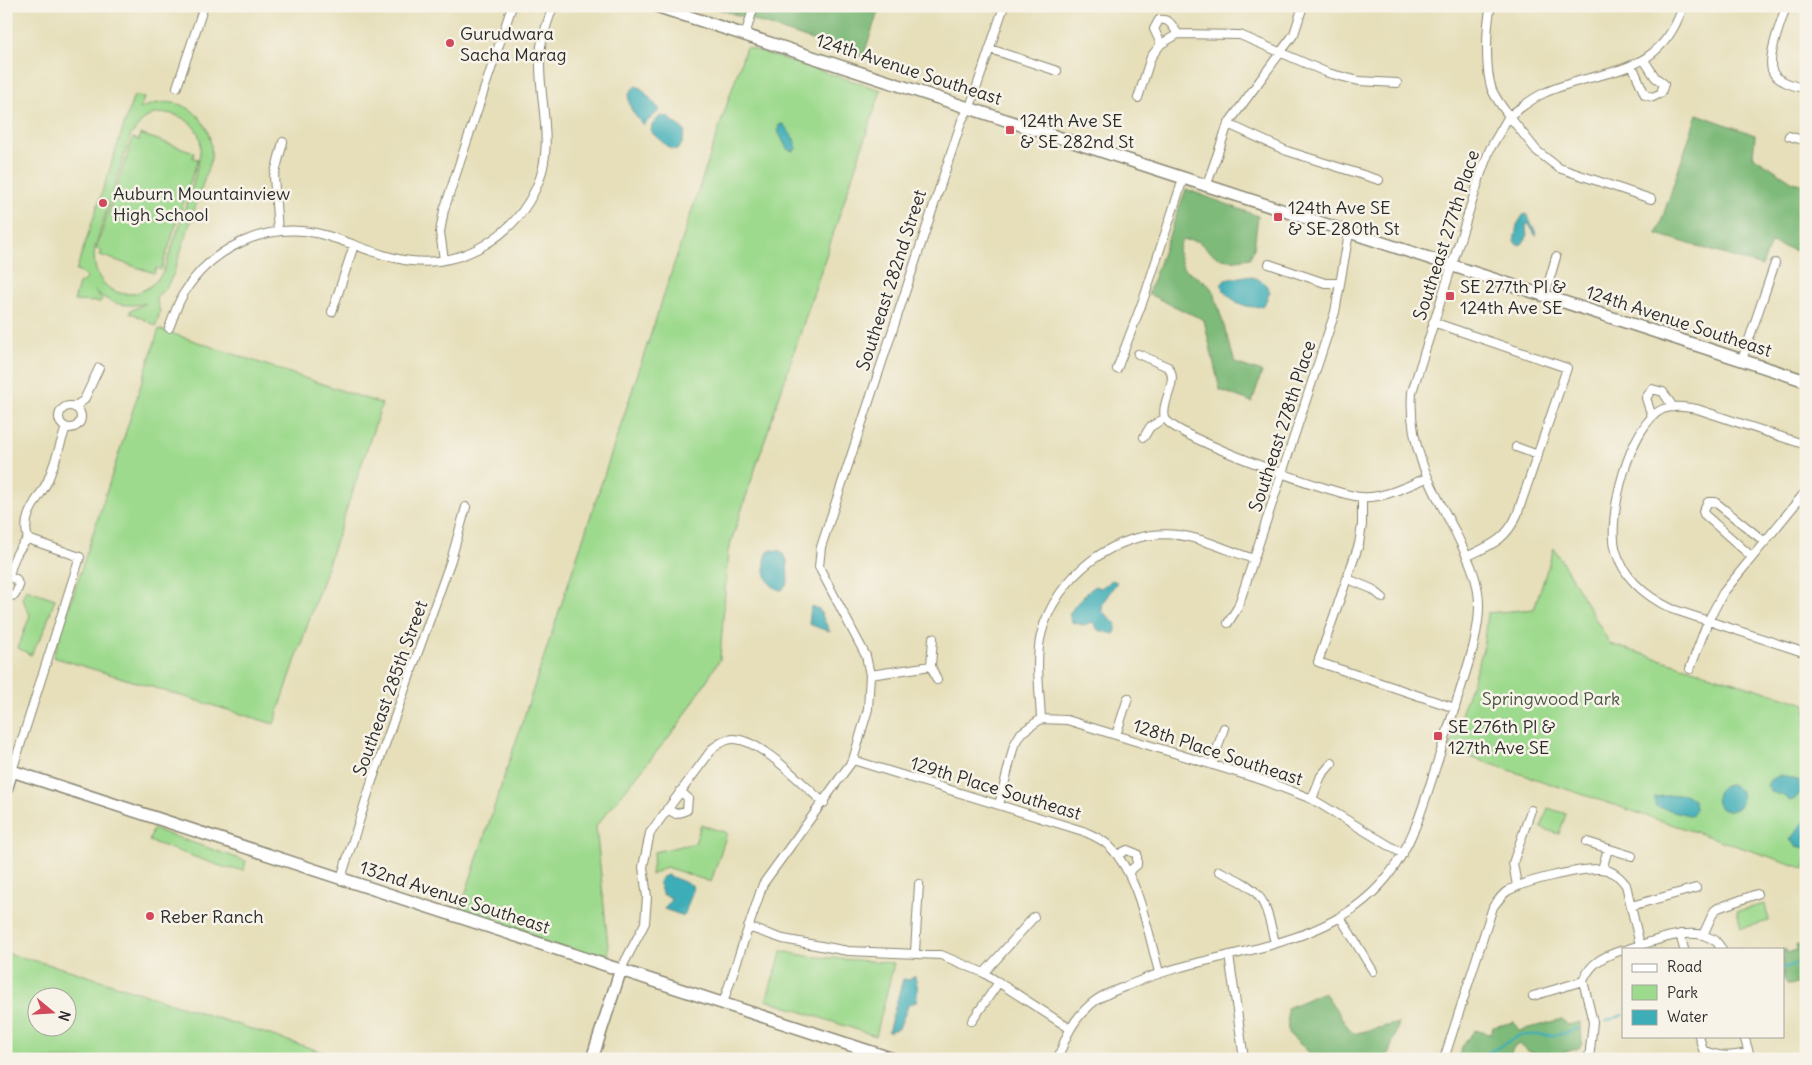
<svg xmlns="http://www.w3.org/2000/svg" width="1812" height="1065" viewBox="0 0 1812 1065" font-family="Delius,sans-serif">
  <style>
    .green { fill: #9eda8e; stroke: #64825c; fill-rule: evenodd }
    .forest { fill: #7eba79; stroke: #547252 }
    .water { fill: #3daeb7; stroke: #346c71 }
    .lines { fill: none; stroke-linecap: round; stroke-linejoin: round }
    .stream { stroke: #3daeb7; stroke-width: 2.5 }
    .street-casing { stroke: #888572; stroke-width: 10 }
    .secondary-casing { stroke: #888572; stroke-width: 14 }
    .street { stroke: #fff; stroke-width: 8 }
    .secondary { stroke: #fff; stroke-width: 11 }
    .poi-dot { fill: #d1495b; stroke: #f7f3e8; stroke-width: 2 }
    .labels { text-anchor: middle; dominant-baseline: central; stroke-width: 5; stroke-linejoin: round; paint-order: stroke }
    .poi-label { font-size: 18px; fill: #2b2b2b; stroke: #f7f3e8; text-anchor: start }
    .street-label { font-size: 18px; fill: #2b2b2b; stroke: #f7f3e8 }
    .park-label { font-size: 18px; fill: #485744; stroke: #f7f3e8 }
  </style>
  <rect width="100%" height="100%" fill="#f7f3e8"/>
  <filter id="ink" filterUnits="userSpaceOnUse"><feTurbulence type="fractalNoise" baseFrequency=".02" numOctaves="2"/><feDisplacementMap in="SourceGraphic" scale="10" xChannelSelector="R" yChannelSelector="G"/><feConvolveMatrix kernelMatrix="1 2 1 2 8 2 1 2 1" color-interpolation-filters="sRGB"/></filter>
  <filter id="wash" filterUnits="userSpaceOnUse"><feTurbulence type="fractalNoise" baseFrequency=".0096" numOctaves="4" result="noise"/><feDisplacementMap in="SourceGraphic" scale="20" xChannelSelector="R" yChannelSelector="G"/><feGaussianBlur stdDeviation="1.12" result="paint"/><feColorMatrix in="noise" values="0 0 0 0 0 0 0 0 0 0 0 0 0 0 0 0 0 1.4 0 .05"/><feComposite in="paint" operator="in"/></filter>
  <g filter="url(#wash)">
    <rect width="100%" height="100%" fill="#e6dfba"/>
    <path class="green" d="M746,47l135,43 -153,461 -8,108 -40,64 -84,103 14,140 -152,-50z
      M134,95l10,3 -4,11c40,-20 75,8 71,50l-38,116 -7,13 -10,9 4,15 -4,14 -22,-12h-4v-3l16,-8c-20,5 -36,1 -51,-12l7,8 -2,3 -26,-1 5,-17 8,-5 -3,-5 -8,-3zM166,113c15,2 30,10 34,26 5,22 -28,106 -36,131 -24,42 -77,25 -69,-23l36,-112 13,-16 10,-5z
      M140,134l54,18 -1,6 5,1 -37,111 -5,-2 -2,5 -54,-18 2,-4 -6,-2 37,-111 6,2z
      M159,329l223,75 -108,320 -221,-67z
      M1554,548l56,96 196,60v165l-357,-119 34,-100 4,-37 47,-4z
      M26,589l29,10 -11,32 -13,24 -13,-7 12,-33 -8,-17z
      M1548,808l18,6 -7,20 -18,-6z
      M701,825l26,8 -16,49 -45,-15 -15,8 3,-23 41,-9z
      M153,829l93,32 -2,9 -18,-2 -77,-27z
      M1765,904l4,17 -28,7 -4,-17z
      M782,951l24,5 88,7 -18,73 -110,-36z
      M6,953l60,16 278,90h-338zM38,998h30v30h-30z"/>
    <path class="forest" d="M710,6h170l-17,51z
      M1697,114l58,21 -2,21 40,26 13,3v69l-35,-11 -9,23 -105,-32z
      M1186,189l72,27 -4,32 -4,10c-28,5 -31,2 -52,-17l-16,-1 -4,11 5,17 26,17 5,8 21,70 27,9 -10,30 -32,-12 -16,-70 -56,-26z
      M1806,943v40l-18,2 -5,-7v-28l3,-1 1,4 10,-3 -1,-5z
      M1324,992l29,42 46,-11 -12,36h-71l-28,-26 -1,-25z
      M1562,1019l6,6 13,-3 1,22 -3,4 -25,8 -25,-4 -10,-8 -6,4 -4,11h-52l6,-14 12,-15 15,4 3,-7 21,-5 5,9z"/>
    <path class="water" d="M636,86l5,2 19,22 -17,15c-10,-11 -23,-28 -7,-39z
      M660,116l8,1 17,14 -3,13 -5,6 -8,-2 -18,-16 1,-7z
      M783,124l11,15 3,9 -4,3 -6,-2 -9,-18 1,-6z
      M1527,214l10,21h-2l-6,-11h-3l1,13 -5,7 -5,1 -3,-4 3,-16 6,-10z
      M1245,276c11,1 21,5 25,16l-6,13c-15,7 -37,-5 -43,-20l4,-5z
      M772,550l9,1 6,9 1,22 -6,8c-17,-1 -21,-26 -14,-38z
      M1112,580l5,2 -14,20 -1,9 14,13v7l-2,3 -16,-4 -5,-8 -10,3 -11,-3 -3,-8 9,-12 16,-16 7,2z
      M811,606l8,3 11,23 -21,-8z
      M1781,775l19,6 4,5 -9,13 -5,2 -8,-6 -11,-3 -4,-7 3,-5z
      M1716 798a13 13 0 1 1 26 0a13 13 0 1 1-26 0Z
      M1685,794l9,6 1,9 -3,7 -37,-10v-9z
      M1806,818v30l-9,-2 -7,-6z
      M667,875l25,10 1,5 -9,26 -20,-7 8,-11 -10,-4 -3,-12 2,-4z
      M915,976l3,14 -2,12 -7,2 -10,24 -11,4 15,-53 6,1z"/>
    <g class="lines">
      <path class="stream" d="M1783,968l23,-7
        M1606,1021l17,-6
        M1477,1059l43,-24h38l21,-7"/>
    </g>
  </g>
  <g filter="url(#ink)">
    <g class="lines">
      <defs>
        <path id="street" d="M1786,6c-4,15 -22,56 -12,68 7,9 22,12 32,15
          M745,35l9,-29
          M1161,44l-7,-15 5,-9c11,-2 13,6 19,14
          M990,49l67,22
          M1632,65l13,30 8,2 8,-4 3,-9 -9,-7 -11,-17
          M177,87l27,-81
          M1138,98l13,-41 10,-13 17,-10 62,1 88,38 31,8 38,2
          M1228,124l59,27 92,29
          M1789,136l17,5
          M1206,187l22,-63 66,-90 9,-28
          M1651,199l-92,-31 -22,-17 -28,-35c12,-8 22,-17 35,-23 57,-26 115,-13 139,-87
          M278,231l-4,-55 9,-34
          M444,260l-4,-28 4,-22 68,-204
          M1269,264l56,19h14
          M1545,295l11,-38
          M332,312l22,-67
          M1433,322l134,46 -50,147c-11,25 -26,30 -49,41
          M169,328c5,-12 8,-24 15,-35 26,-44 82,-71 132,-60 32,7 62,24 95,28 52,6 103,-25 125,-73 22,-46 -1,-95 5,-142 2,-13 8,-27 12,-40
          M1138,354l30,13c12,14 -8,35 -3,51l-15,9 -6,10
          M1742,360l33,-97
          M1117,369l28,-74 38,-116
          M59 417a11 11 0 1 1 22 0a11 11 0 1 1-22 0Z
          M74,407l10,-7 15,-32
          M1652,417l-6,-19 6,-9 11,3 10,15
          M1165,418c8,19 170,77 196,79 22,2 46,-11 66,-19
          M1806,445l-109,-36c-12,-2 -23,-4 -34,0 -33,14 -57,110 -47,142 8,28 31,46 56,58l134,44
          M1516,447l22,8
          M1362,497v28l-3,19 -41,118 137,46
          M1752,557l-48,-43 -1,-3 5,-9h7l50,40
          M6,577l10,2 3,7 -4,9 -9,2
          M9,577c3,-16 8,-27 19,-38
          M1348,579l24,10 11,9
          M1228,623l10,-16 97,-295 14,-79
          M933,638l-2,28 6,14
          M1690,669l18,-48 15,-28 83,-102
          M870,675l61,-9
          M1041,719l26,1 198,61 47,18 91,55
          M1116,735l12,-37
          M853,760l230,71c9,4 20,8 27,16 29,29 38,86 49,125
          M1212,765l12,-37
          M12,771l68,-214 -52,-18c-8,-25 12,-40 20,-59 7,-17 12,-35 18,-53
          M1312,799l9,-23 11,-13
          M999,805l15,-60 7,-12 20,-14c-1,-25 -6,-60 0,-84 14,-58 76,-108 137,-100 25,3 51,16 76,24
          M667,809l9,5 11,-4 1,-12 -8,-7
          M1587,842l45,14
          M1117,855l10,-5 10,4v11l-9,7
          M1602,869l6,-20
          M1219,871c44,19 45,26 56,72
          M341,878l31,-97 79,-221 15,-53
          M1517,886l-4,-23 18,-53
          M1631,906l65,-18
          M1340,917l33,54
          M748,927l35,12 65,12 93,4 43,18 85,55
          M1680,934l4,15
          M1703,935l12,5 7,9
          M1628,949c24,-7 51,-19 75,-14l11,-24 4,-3 39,-14
          M915,952l4,-68
          M1229,955l15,104
          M621,969l24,-46 2,-26 -4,-30 7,-34 63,-85c6,-4 12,-9 20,-9 28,0 70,46 91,64
          M984,973l50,-56
          M1583,981l10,41 -4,37
          M1583,981c8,-19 21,-25 40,-31
          M1533,996l50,-15
          M723,1003l40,-119 90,-124 15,-51 2,-34 -4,-19 -47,-89 2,-20 141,-427 8,-13 34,-101
          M972,1021l27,-39
          M1699,1036l4,14c17,8 29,6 46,3
          M1744,1036l5,17
          M1058,1059c7,-22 15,-39 32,-54 12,-11 30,-16 44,-22 84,-36 191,-29 253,-106 27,-34 38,-77 51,-117 12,-37 24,-74 35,-112 4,-18 8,-38 5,-56 -3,-22 -14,-41 -23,-61 -25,-46 -47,-85 -43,-139l70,-222 8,-21 19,-33c-6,-8 -13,-17 -17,-26 -7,-20 -6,-64 -1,-84
          M1444,1059l49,-152c4,-5 8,-11 13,-15 17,-11 74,-24 94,-23 11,0 20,8 26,16l14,60"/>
        <path id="secondary" d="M656,6l1150,375
          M6,769l887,290
          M6,790l6,-19
          M592,1059l29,-90"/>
      </defs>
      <use href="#street" class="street-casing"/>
      <use href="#secondary" class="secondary-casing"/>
      <use href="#street" class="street"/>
      <use href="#secondary" class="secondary"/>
    </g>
  </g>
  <g class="poi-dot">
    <circle cx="450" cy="43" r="5"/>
    <rect x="1005" y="125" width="10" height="10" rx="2.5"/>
    <circle cx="103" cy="203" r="5"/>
    <rect x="1273" y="212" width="10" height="10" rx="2.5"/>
    <rect x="1445" y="291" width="10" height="10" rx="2.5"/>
    <rect x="1433" y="731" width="10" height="10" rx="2.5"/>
    <circle cx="150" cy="916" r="5"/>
  </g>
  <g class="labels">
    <g class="poi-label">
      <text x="460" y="33">Gurudwara<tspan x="460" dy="21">Sacha Marag</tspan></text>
      <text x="1020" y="120">124th Ave SE<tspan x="1020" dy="21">&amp; SE 282nd St</tspan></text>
      <text x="113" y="193">Auburn Mountainview<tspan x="113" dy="21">High School</tspan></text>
      <text x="1288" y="207">124th Ave SE<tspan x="1288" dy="21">&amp; SE 280th St</tspan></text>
      <text x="1460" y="286">SE 277th Pl &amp;<tspan x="1460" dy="21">124th Ave SE</tspan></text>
      <text x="1448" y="726">SE 276th Pl &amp;<tspan x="1448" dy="21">127th Ave SE</tspan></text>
      <text x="160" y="916">Reber Ranch</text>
    </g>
    <g class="street-label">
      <text transform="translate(909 69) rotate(18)">124th Avenue Southeast</text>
      <text transform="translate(1446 235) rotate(-72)">Southeast 277th Place</text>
      <text transform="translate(891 280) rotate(-72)">Southeast 282nd Street</text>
      <text transform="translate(1679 321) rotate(18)">124th Avenue Southeast</text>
      <text transform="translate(1282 426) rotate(-72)">Southeast 278th Place</text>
      <text transform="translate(390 688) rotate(-70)">Southeast 285th Street</text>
      <text transform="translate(1218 752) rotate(18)">128th Place Southeast</text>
      <text transform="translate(996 788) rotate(17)">129th Place Southeast</text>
      <text transform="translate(455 897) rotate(18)">132nd Avenue Southeast</text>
    </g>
    <g class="park-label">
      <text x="1551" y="698">Springwood Park</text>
    </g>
  </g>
  <rect width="1812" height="1065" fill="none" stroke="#f7f3e8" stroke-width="25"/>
  <rect x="1622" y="948" width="162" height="90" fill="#f7f3e8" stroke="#a5a39c"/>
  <rect x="1632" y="964" width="25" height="8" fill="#ffffff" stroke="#a5a39c"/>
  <text x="1667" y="972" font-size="15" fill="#2b2b2b">Road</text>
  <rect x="1632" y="985" width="25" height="15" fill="#9eda8e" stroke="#a5a39c"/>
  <text x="1667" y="998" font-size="15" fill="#2b2b2b">Park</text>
  <rect x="1632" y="1010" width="25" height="15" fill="#3daeb7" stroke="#a5a39c"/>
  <text x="1667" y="1022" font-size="15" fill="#2b2b2b">Water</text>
  <g transform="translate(52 1012) rotate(108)"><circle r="24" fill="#f7f3e8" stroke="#a5a39c"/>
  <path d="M0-4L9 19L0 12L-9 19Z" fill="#d1495b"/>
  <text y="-8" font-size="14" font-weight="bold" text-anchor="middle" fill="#2b2b2b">N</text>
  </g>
</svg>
